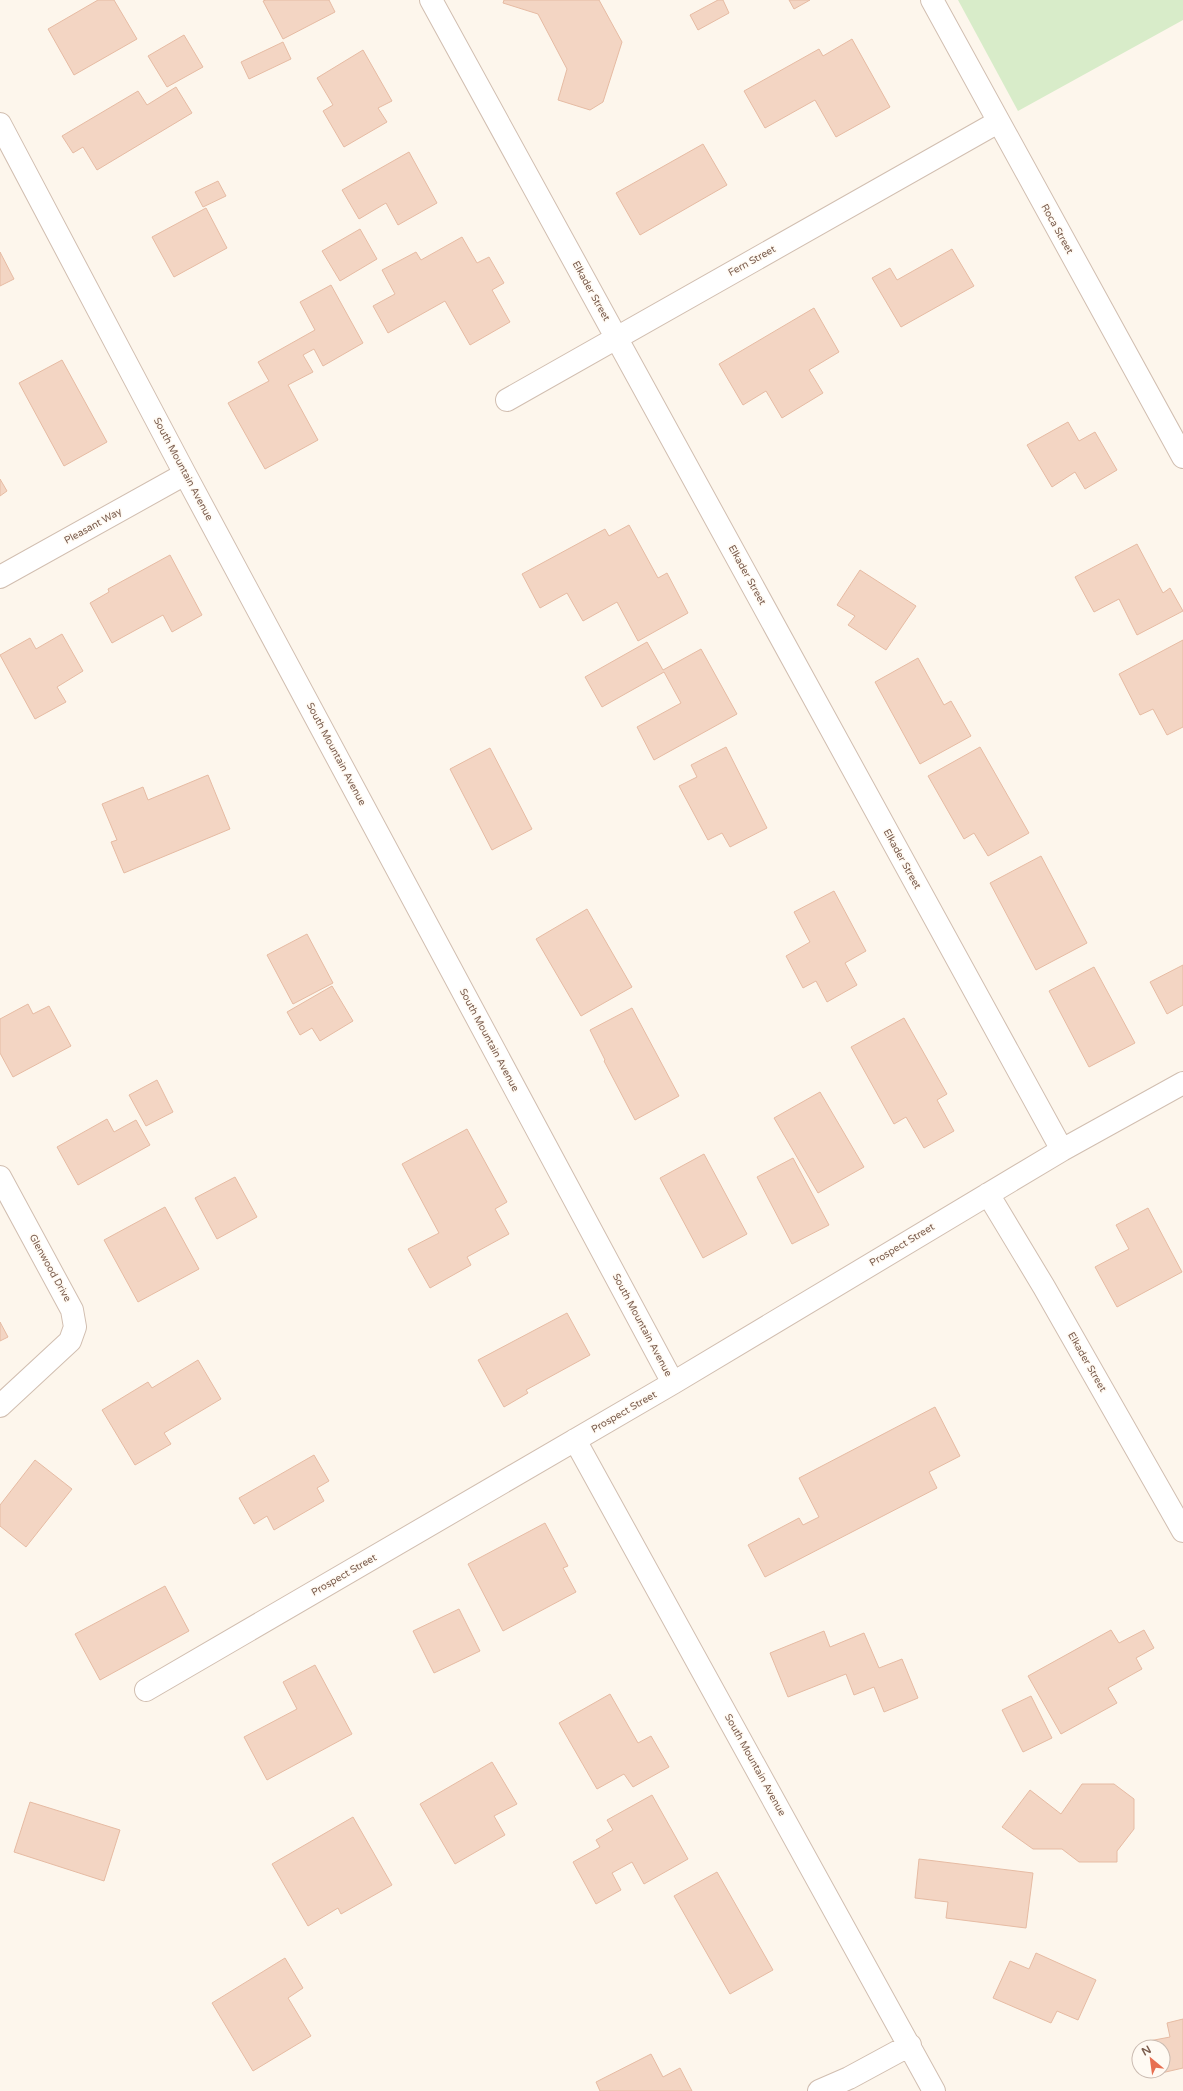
<svg xmlns="http://www.w3.org/2000/svg" width="1183" height="2091" viewBox="0 0 1183 2091" font-family="'Varela Round',sans-serif">
  <style>
    .green { fill: #d8ecc9 }
    .building { fill: #f3d5c3; stroke: #e6bba3 }
    .lines { fill: none; stroke-linecap: round; stroke-linejoin: round }
    .street-casing { stroke: #d1beb0; stroke-width: 24 }
    .street { stroke: #fff; stroke-width: 22 }
    .labels { text-anchor: middle; dominant-baseline: central; stroke-width: 3; stroke-linejoin: round; paint-order: stroke }
    .street-label { font-size: 10px; fill: #7a5c4d; stroke: #fffaf3 }
  </style>
  <rect width="100%" height="100%" fill="#fdf6ec"/>
  <path class="green" d="M958,0h225v20l-165,91z"/>
  <path class="building" d="M98,0h16l23,39 -63,36 -26,-46z
    M266,0h63l6,12 -52,27 -20,-38z
    M504,0h95l23,42 -19,60 -13,8 -32,-10 9,-31 -29,-55 -35,-11z
    M718,0h5l6,13 -31,17 -8,-15z
    M789,0h21l-16,9z
    M184,35l19,32 -36,20 -19,-31z
    M852,39l38,68 -54,30 -21,-37 -50,28 -21,-37 75,-42 4,7z
    M283,42l8,17 -42,20 -8,-17z
    M363,50l29,51 -14,7 9,14 -43,25 -21,-36 10,-6 -16,-27z
    M176,87l16,26 -95,57 -14,-23 -10,6 -11,-17 76,-45 9,14z
    M703,144l24,41 -87,50 -24,-42z
    M409,152l28,51 -39,22 -12,-22 -27,16 -17,-29z
    M218,181l8,15 -23,11 -8,-15z
    M206,208l21,40 -53,29 -22,-40z
    M360,229l17,30 -37,22 -18,-30z
    M462,237l15,26 12,-6 15,26 -12,7 18,32 -40,23 -25,-44 -57,32 -15,-27 22,-12 -13,-24 34,-18 5,8z
    M952,249l22,37 -73,41 -29,-49 18,-10 7,12z
    M0,252l14,27 -14,7z
    M331,285l32,58 -40,23 -9,-17 -11,6 10,17 -25,13 30,55 -53,29 -37,-66 41,-22 -11,-19 57,-32 -15,-28z
    M814,308l25,44 -30,18 14,23 -41,25 -16,-27 -23,14 -24,-41z
    M62,360l45,82 -43,24 -45,-83z
    M1068,422l11,19 16,-9 22,38 -32,19 -10,-17 -23,15 -25,-42z
    M0,479l7,12 -7,5z
    M629,525l29,53 9,-5 21,40 -50,28 -21,-39 -34,19 -16,-28 -27,15 -18,-34 83,-45 4,7z
    M1137,544l26,49 7,-5 13,23 -46,24 -18,-36 -25,13 -19,-35z
    M170,555l32,60 -30,17 -9,-17 -51,28 -22,-40 19,-11 -1,-3z
    M860,570l56,36 -30,44 -38,-25 7,-9 -18,-11z
    M62,634l21,37 -26,16 9,15 -31,17 -35,-64 30,-17 6,11z
    M1183,640v87l-16,8 -14,-26 -13,6 -21,-41z
    M647,642l16,28 38,-21 36,65 -83,46 -17,-33 44,-24 -17,-31 -62,35 -17,-30z
    M918,658l26,47 7,-4 20,35 -51,28 -45,-82z
    M726,747l41,81 -37,19 -8,-14 -14,7 -29,-54 18,-9 -6,-12z
    M980,747l49,86 -41,23 -14,-23 -10,6 -36,-63z
    M490,748l42,81 -40,21 -42,-81z
    M208,775l22,54 -106,44 -13,-31 6,-2 -15,-36 41,-17 5,13z
    M1041,856l46,87 -51,27 -46,-87z
    M834,891l32,60 -21,12 12,22 -30,17 -11,-21 -13,7 -17,-32 24,-14 -16,-30z
    M587,909l45,78 -51,29 -45,-77z
    M307,934l26,49 -40,21 -26,-49z
    M1183,965v40l-16,9 -17,-32z
    M1094,967l41,76 -46,24 -40,-76z
    M332,986l21,35 -33,20 -8,-13 -12,7 -13,-23z
    M28,1004l5,10 16,-8 22,40 -58,31 -13,-24v-34z
    M632,1008l47,88 -44,24 -31,-59 1,-1 -15,-30z
    M904,1018l43,76 -10,6 17,31 -30,17 -18,-31 -12,7 -43,-77z
    M157,1080l16,32 -27,14 -17,-31z
    M820,1092l44,75 -46,26 -44,-75z
    M107,1119l7,13 22,-12 14,25 -72,40 -21,-38z
    M467,1129l40,73 -12,7 14,25 -42,23 4,8 -41,23 -22,-39 31,-16 -37,-69z
    M704,1154l43,80 -44,24 -43,-80z
    M793,1158l36,67 -37,19 -35,-67z
    M235,1177l22,40 -40,22 -22,-41z
    M165,1207l34,62 -61,33 -34,-62z
    M1148,1208l34,64 -65,35 -22,-40 34,-18 -13,-24z
    M567,1313l23,42 -64,35 2,3 -24,14 -26,-47z
    M0,1322l8,15 -8,4z
    M198,1360l23,39 -57,34 7,11 -36,21 -33,-55 46,-28 4,6z
    M935,1407l25,49 -31,16 8,16 -172,89 -17,-32 51,-27 4,7 16,-8 -20,-39z
    M314,1455l15,26 -12,7 7,13 -50,29 -7,-14 -13,8 -15,-26z
    M35,1460l37,29 -46,58 -26,-21v-21z
    M545,1523l23,43 -5,2 13,24 -73,39 -35,-67z
    M165,1586l24,45 -89,49 -25,-46z
    M459,1609l21,42 -46,22 -21,-42z
    M1111,1630l8,13 25,-13 10,18 -18,10 6,11 -34,19 9,15 -56,31 -33,-58z
    M824,1631l6,16 34,-14 15,35 23,-9 16,39 -34,14 -10,-25 -20,8 -8,-21 -58,23 -18,-44z
    M315,1665l37,69 -85,46 -23,-43 53,-28 -14,-27z
    M610,1694l28,49 13,-7 18,31 -36,20 -9,-13 -27,15 -38,-66z
    M1031,1696l21,42 -29,14 -21,-42z
    M492,1762l25,42 -23,12 11,19 -50,29 -35,-60z
    M1082,1784h32l20,15v30l-17,22v11h-38l-17,-13h-29l-31,-22 28,-37 31,24z
    M652,1795l36,64 -44,25 -12,-22 -20,11 9,17 -25,14 -23,-42 27,-15 -4,-7 17,-10 -6,-10z
    M30,1802l90,28 -16,51 -90,-29z
    M353,1817l39,68 -51,29 -3,-6 -30,18 -36,-62z
    M919,1859l114,14 -7,55 -80,-10 2,-16 -33,-4z
    M717,1872l56,98 -43,24 -56,-98z
    M1036,1953l60,27 -18,40 -21,-9 -6,12 -58,-25 17,-37 19,8z
    M285,1958l18,30 -15,10 23,38 -58,35 -41,-68z
    M1183,2019v49l-26,6 -1,-3h7v-24h-12l-2,-6 21,-4 -3,-14z
    M651,2054l12,23 17,-9 12,23h-92l-4,-9z"/>
  <g class="lines">
    <defs>
      <path id="street" d="M431,0l631,1150
        M932,0l251,457
        M0,124l185,350 488,909
        M507,400l491,-278
        M0,577l185,-103
        M0,1177l72,133 3,17 -5,14 -70,65
        M988,1194l56,93 139,244
        M575,1440l359,651
        M146,1690l527,-307 389,-233 121,-67
        M819,2091l30,-13 61,-33"/>
    </defs>
    <use href="#street" class="street-casing"/>
    <use href="#street" class="street"/>
  </g>
  <g class="labels">
    <g class="street-label">
      <text transform="translate(1057 229) rotate(61)">Roca Street</text>
      <text transform="translate(752 261) rotate(-29)">Fern Street</text>
      <text transform="translate(591 291) rotate(61)">Elkader Street</text>
      <text transform="translate(183 469) rotate(62)">South Mountain Avenue</text>
      <text transform="translate(93 526) rotate(-29)">Pleasant Way</text>
      <text transform="translate(747 575) rotate(61)">Elkader Street</text>
      <text transform="translate(336 754) rotate(62)">South Mountain Avenue</text>
      <text transform="translate(902 859) rotate(61)">Elkader Street</text>
      <text transform="translate(489 1040) rotate(62)">South Mountain Avenue</text>
      <text transform="translate(902 1245) rotate(-31)">Prospect Street</text>
      <text transform="translate(50 1268) rotate(61)">Glenwood Drive</text>
      <text transform="translate(642 1325) rotate(62)">South Mountain Avenue</text>
      <text transform="translate(1087 1362) rotate(60)">Elkader Street</text>
      <text transform="translate(624 1412) rotate(-30)">Prospect Street</text>
      <text transform="translate(344 1575) rotate(-30)">Prospect Street</text>
      <text transform="translate(755 1765) rotate(61)">South Mountain Avenue</text>
    </g>
  </g>
  <g transform="translate(1151 2059) rotate(331)"><circle r="19" fill="#fffaf3" stroke="#cabbb1"/>
  <path d="M0-3L7 15L0 10L-7 15Z" fill="#e76f51"/>
  <text y="-6" font-size="11" font-weight="bold" text-anchor="middle" fill="#7a5c4d">N</text>
  </g>
</svg>
